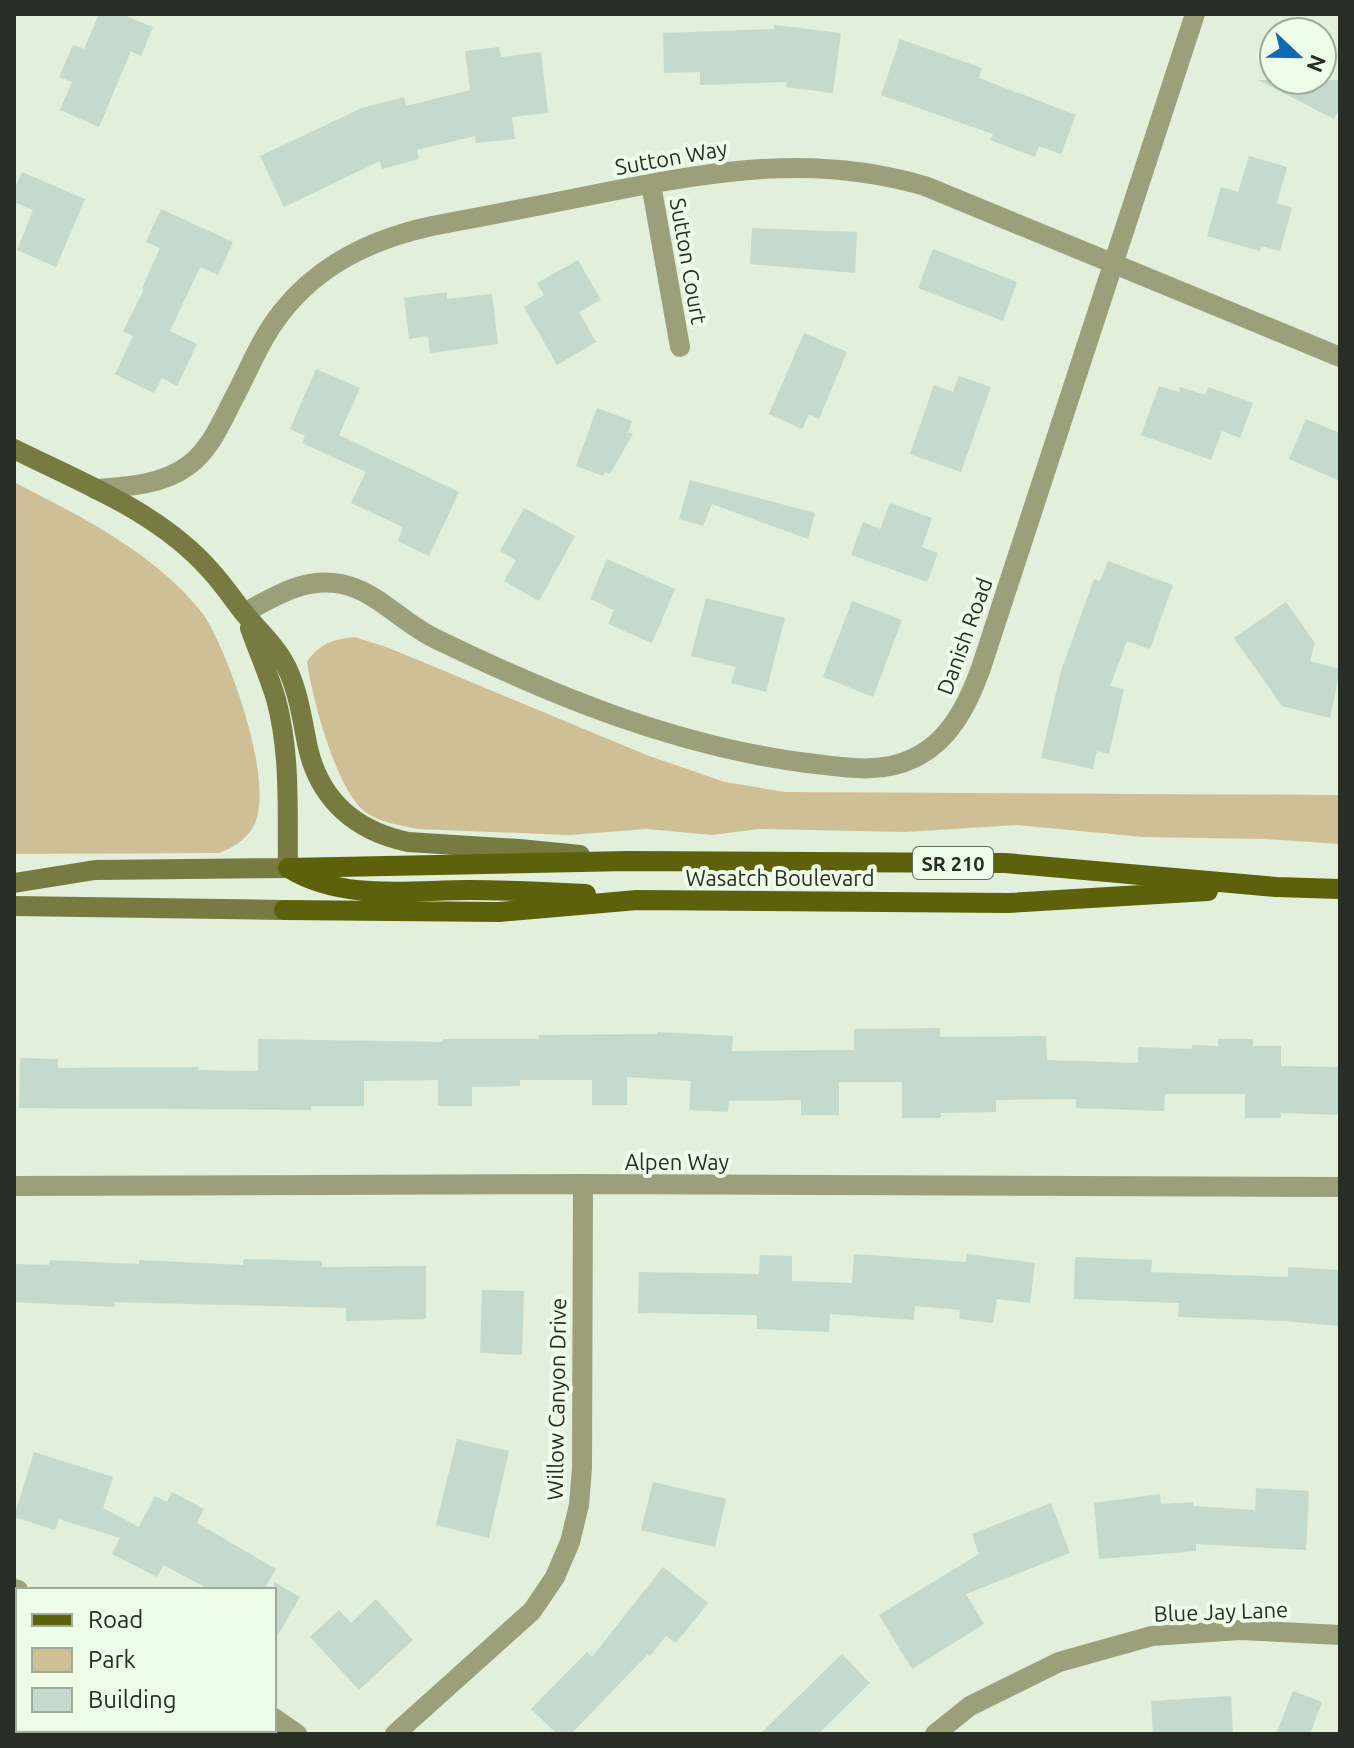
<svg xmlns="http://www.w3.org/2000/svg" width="1354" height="1748" viewBox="0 0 1354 1748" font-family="Ubuntu,sans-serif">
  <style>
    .green { fill: #cfbf97 }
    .building { fill: #c3dacc }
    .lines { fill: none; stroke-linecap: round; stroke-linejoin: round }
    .minor { stroke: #9ca07a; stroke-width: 20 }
    .tertiary { stroke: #9ca07a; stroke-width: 20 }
    .secondary { stroke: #777b41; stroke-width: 20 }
    .primary { stroke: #5d610b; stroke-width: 20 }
    .labels { text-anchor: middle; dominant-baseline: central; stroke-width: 8; stroke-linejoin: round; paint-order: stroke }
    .shield { fill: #eefde8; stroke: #636b60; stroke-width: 2 }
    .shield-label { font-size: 20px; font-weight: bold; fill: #282d25 }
    .street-label { font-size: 22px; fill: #282d25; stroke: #eefde8 }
  </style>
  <rect width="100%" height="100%" fill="#e1efdb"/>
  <path class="green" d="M14,482c60,31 121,61 169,109 6,7 14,15 20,23 26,39 71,165 52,209 -6,15 -23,26 -37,30l-204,1z
    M354,637l35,11 260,108 76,26 60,10 555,3v49l-75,-5 -122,-2 -126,-12 -112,7 -147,-3 -46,6 -65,-6 -78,6 -152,-6c-17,-4 -39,-7 -53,-18 -28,-23 -52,-113 -57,-149 13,-19 25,-22 47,-25z"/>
  <path class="building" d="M99,14h22l32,13 -12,29 -10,-5 -32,76 -39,-17 12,-28 -13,-5 14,-32 11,4z
    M774,25l67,8 -8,60 -47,-6 1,-5 -87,3v-13l-36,1 -1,-40 111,-4z
    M900,39l82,29 -3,10 97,37 -15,39 -22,-8 -4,11 -45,-17 3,-6 -112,-39z
    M499,47l2,10 40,-5 7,61 -36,4 3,22 -39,4 -1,-7 -58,14 2,9 -37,10 -2,-8 -96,46 -24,-51 102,-48 42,-11 2,9 64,-16 -5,-39z
    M1258,80h82v27l-6,12z
    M1249,156l38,11 -10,36 15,5 -12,43 -19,-5 -1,5 -53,-15 14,-49 17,5z
    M22,172l63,27 -29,68 -39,-17 16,-40 -19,-8v-12z
    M161,209l72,33 -15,33 -18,-8 -30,64 27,13 -20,42 -15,-8 -8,15 -39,-19 18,-38 -10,-5 21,-42 -2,-1 18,-40 -14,-6z
    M752,228l105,4 -2,41 -105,-9z
    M933,249l84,33 -14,39 -85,-33z
    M578,260l23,40 -22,12 17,30 -39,23 -33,-58 20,-12 -7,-12z
    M447,292v7l45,-5 6,50 -68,9 -2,-17 -19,3 -5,-41z
    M804,333l43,19 -28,67 -10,-5 -7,15 -33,-15z
    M316,369l44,19 -21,47 120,57 -30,64 -31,-15 5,-14 -52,-24 15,-31 -64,-29 3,-7 -15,-7z
    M959,376l32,11 -30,85 -51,-18 24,-69 19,7z
    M1159,386l20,6 1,-5 25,8 3,-8 45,16 -13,35 -18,-7 -11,29 -70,-25z
    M597,408l35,13 -4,11 5,2 -23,40 -5,-2 -2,4 -27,-10z
    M1306,419l34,14v48l-51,-22z
    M690,480l125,33 -7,26 -96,-35 -9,22 -24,-7z
    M890,503l42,15 -10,29 16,6 -11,29 -76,-27 12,-33 17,7z
    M524,508l51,28 -36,65 -35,-20 12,-21 -16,-9z
    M607,559l68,30 -23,54 -44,-19 6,-14 -24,-11z
    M1108,561l65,24 -23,64 -23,-8 -17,45 14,3 -15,65 -12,-3 -4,18 -52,-11 20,-87 33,-92 6,2z
    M706,598l79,20 -19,74 -35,-9 5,-16 -45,-11z
    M852,601l50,19 -29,77 -50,-20z
    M1286,602l29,41 -5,18 30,8 -10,49 -48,-12 -48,-68z
    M940,1028v9l106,-1 1,24 91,3v-16l54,2v-4l26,1v-7h35v7h28v20l59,1v48l-59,-2v5h-36v-24h-80l-1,17 -88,-3v-9l-80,1v12l-55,1v5h-39v-36h-63v33h-38v-15l-72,1 -1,11 -39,-2 2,-29 -64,-4v28h-35v-25h-72v6l-48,1v19h-34v-26l-74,1v25h-53v4l-292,-2 1,-50 38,1v9l140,-1v3l60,1v-32l185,3v-3h96v-4l118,-1v-2l76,4 -1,15 122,-1v-21z
    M854,1254l112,8 1,-8 68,9 -5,40 -33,-4 -4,24 -34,-4 1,-9 -45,-4 -1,14 -84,-6 -1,18 -72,-3v-14l-119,-2 1,-41 120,2 1,-19 32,1v25l60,2z
    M1075,1257l77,3 -1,12 137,5v-10l52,3v56l-56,-5 -106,-4 1,-14 -105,-4z
    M243,1259l79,2v6l104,-1v53l-80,2v-13l-231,-6 -1,5 -100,-5v-38l35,1 1,-5 89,4v-4l104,5z
    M482,1290l42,1 -2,64 -42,-2z
    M457,1439l52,12 -20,87 -53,-13z
    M34,1452l79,25 -10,31 36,19 16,-31 12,6 5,-10 32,17 -7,14 79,46 -12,21h-53l-48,-25 -6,12 -45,-23 8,-16 -61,-19 -4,11 -41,-13z
    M653,1482l73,17 -11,48 -74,-17z
    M1256,1488l53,3 -3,59 -110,-6v7l-97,8 -5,-56 66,-9 1,10 32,-2v4l62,4z
    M1051,1503l19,50 -104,41 18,30 -72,45 -33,-54 100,-61 -7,-20z
    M663,1567l45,36 -32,40 -10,-7 -16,20 -2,-2 -77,80h-14l-26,-25 56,-57 5,5z
    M274,1582l26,15 -26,45z
    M376,1599l37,41 -54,50 -49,-53 29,-27 12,13z
    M842,1654l28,29 -52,51h-58z
    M1293,1691l29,11 -12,32h-34z
    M1231,1696l2,38h-80l-2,-33z"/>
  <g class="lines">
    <path class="minor" d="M651,184l29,163
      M95,489c31,-2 68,-4 94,-24 23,-17 34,-47 47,-71 14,-27 26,-57 45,-81 38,-49 91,-74 151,-87 60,-11 120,-23 180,-35 109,-21 204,-37 313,-5l415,171
      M14,1186l569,-2 757,3
      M14,1589l4,1
      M274,1718l23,16
      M395,1734l137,-123 23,-34 15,-35 9,-37 3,-37 1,-284
      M935,1734l35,-28 89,-44 93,-26 88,-6 100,5"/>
    <path class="tertiary" d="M244,613c31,-17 60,-36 97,-29 36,7 60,38 93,54 119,58 241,108 373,125 37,4 72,12 107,-5 36,-17 54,-54 67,-90l214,-654"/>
    <path class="secondary" d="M14,449c68,34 145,63 196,121 13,14 23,29 34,43 14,17 32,33 42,53 13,26 16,54 22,82 12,52 48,83 100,94l111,7 61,6
      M14,883l81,-13 193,-2c-1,-57 3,-113 -12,-169 -7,-24 -18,-48 -26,-71
      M14,906l270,4"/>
    <path class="primary" d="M288,868l340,-7 377,2 271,24 64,2
      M290,869c53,32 120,21 179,21 39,0 78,2 117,4
      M284,910l215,2 138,-12 371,3 200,-12"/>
  </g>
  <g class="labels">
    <rect class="shield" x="913" y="847" width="80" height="32" rx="6"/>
    <g class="shield-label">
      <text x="953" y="863">SR 210</text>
    </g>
    <g class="street-label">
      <text transform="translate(671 157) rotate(-10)">Sutton Way</text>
      <text transform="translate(689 261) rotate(80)">Sutton Court</text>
      <text transform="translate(964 636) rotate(-70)">Danish Road</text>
      <text x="780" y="877">Wasatch Boulevard</text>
      <text x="677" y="1161">Alpen Way</text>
      <text transform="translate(556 1399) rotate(-89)">Willow Canyon Drive</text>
      <text transform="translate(1221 1611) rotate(-2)">Blue Jay Lane</text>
    </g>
  </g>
  <rect width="1354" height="1748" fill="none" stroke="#282d25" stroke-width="32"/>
  <rect x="16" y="1588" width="260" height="144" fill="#eefde8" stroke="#9faa9a" stroke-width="2"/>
  <rect x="32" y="1614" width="40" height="12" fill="#5d610b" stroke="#9faa9a" stroke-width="2"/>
  <text x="88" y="1628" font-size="24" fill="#282d25">Road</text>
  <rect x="32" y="1648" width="40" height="24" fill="#cfbf97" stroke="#9faa9a" stroke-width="2"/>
  <text x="88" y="1668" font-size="24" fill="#282d25">Park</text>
  <rect x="32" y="1688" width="40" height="24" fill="#c3dacc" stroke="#9faa9a" stroke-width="2"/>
  <text x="88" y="1708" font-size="24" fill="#282d25">Building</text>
  <g transform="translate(1298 56) rotate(112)"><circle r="38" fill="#eefde8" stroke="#9faa9a" stroke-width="2"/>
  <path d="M0-6L14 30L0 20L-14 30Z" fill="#1169b6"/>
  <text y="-12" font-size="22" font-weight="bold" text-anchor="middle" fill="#282d25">N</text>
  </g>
</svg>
